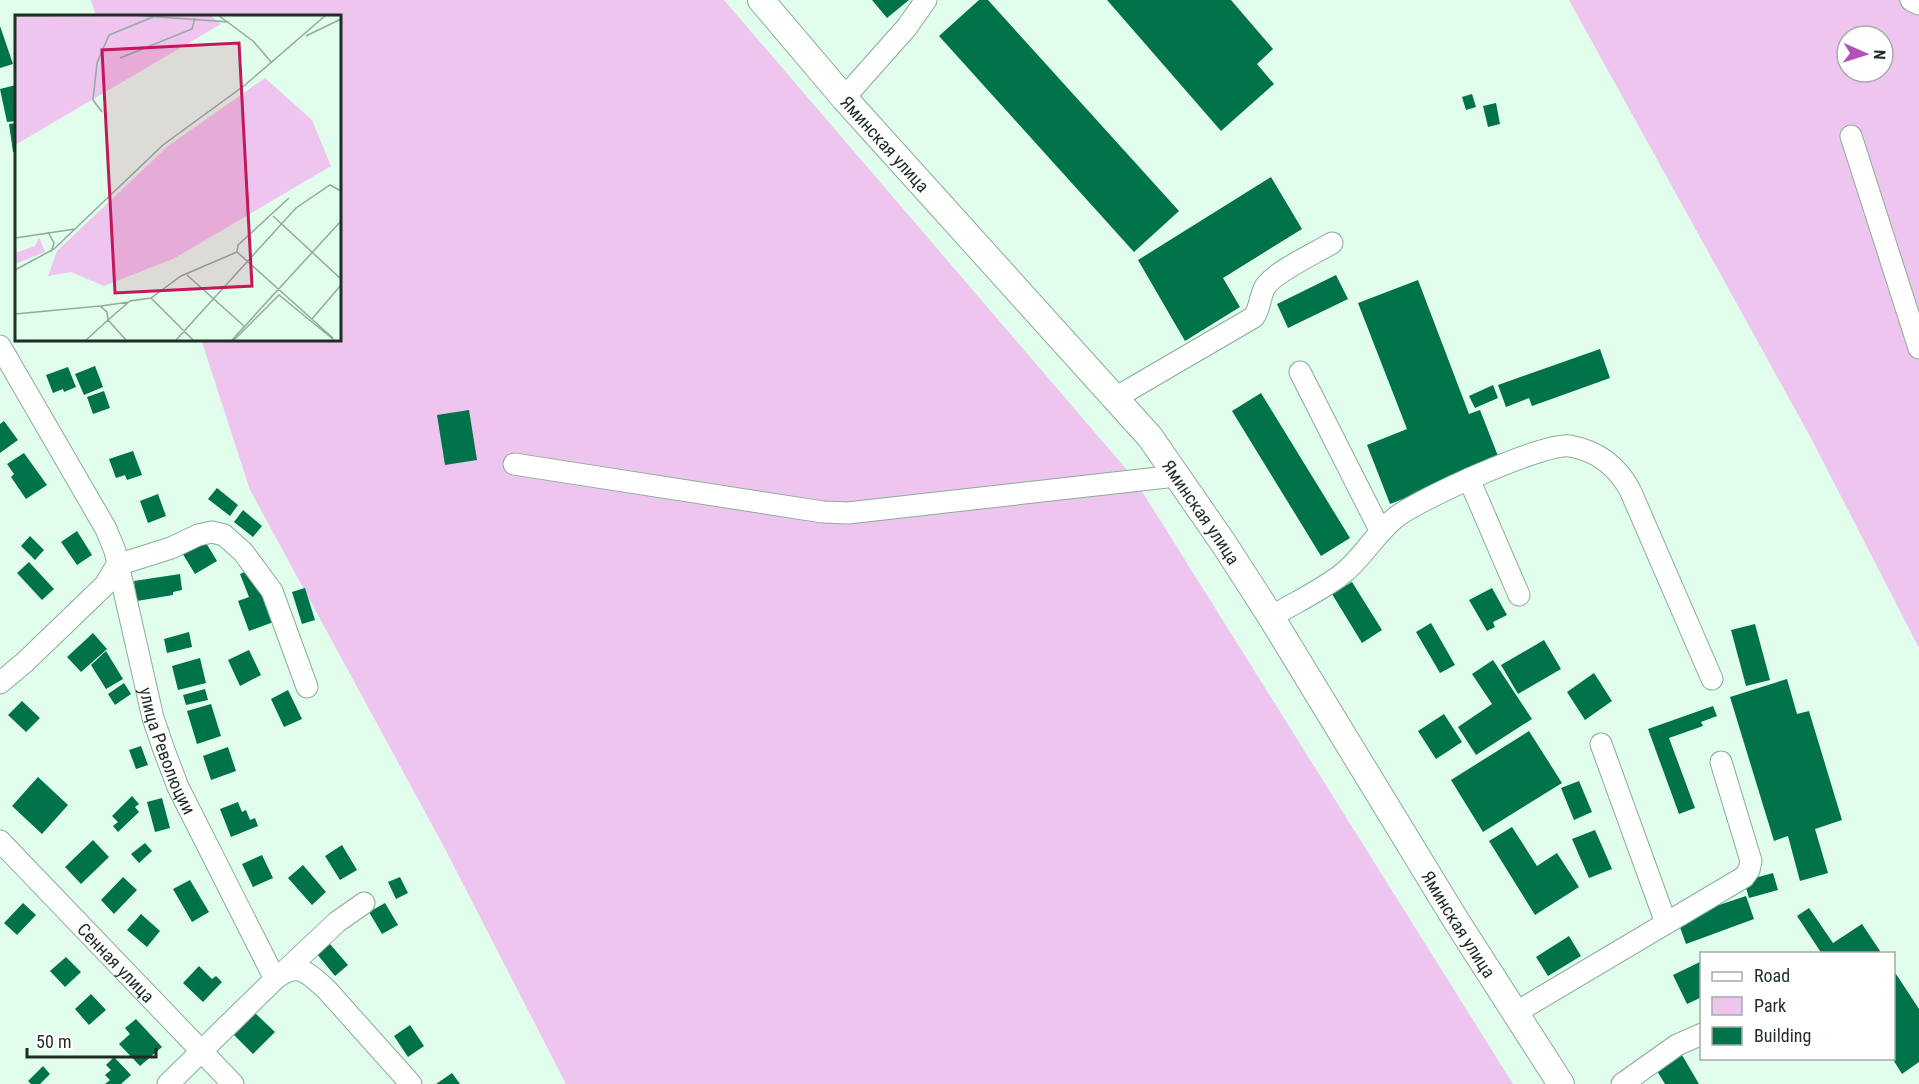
<svg xmlns="http://www.w3.org/2000/svg" width="1919" height="1084" viewBox="0 0 1919 1084" font-family="'Roboto Condensed',sans-serif">
  <style>
    .green { fill: #eec5ee; fill-rule: evenodd }
    .building { fill: #01734a }
    .lines { fill: none; stroke-linecap: round; stroke-linejoin: round }
    .minor-casing { stroke: #8aac99; stroke-width: 23 }
    .major-casing { stroke: #8aac99; stroke-width: 28 }
    .minor { stroke: #fff; stroke-width: 21 }
    .major { stroke: #fff; stroke-width: 26 }
    .labels { text-anchor: middle; dominant-baseline: central; stroke-width: 6; stroke-linejoin: round; paint-order: stroke }
    .street-label { font-size: 18px; fill: #1f2d25; stroke: #fff }
    .inset-road { fill: none; stroke: #93aa9c; stroke-width: 1.5 }
    .view { fill: #c2185b; fill-opacity: 0.15; stroke: #c2185b; stroke-width: 3 }
    .inset-edge { fill: none; stroke: #1f2d25; stroke-width: 3 }
  </style>
  <rect width="100%" height="100%" fill="#e1fdec"/>
  <path class="green" d="M91,0h633l409,477 380,607h-947l-123,-239 -193,-355 -49,-151h138v-323h-243z
    M1569,0h350v648l-108,-210zM1847,36h36v36h-36z"/>
  <path class="building" d="M872,0h37l-22,18z
    M979,0h9l191,211 -45,41 -195,-216z
    M1107,0h124l42,49 -16,15 17,20 -53,47z
    M0,26l13,38 -13,4z
    M16,85v36l-9,1 -7,-33z
    M1472,94l4,13 -10,3 -4,-13z
    M1496,103l4,21 -12,3 -5,-21z
    M16,123v28l-3,1 -4,-28z
    M1271,177l31,52 -79,49 17,29 -55,34 -47,-81z
    M1336,275l12,24 -60,29 -11,-24z
    M1418,280l51,134 11,-4 20,51 -110,43 -23,-59 40,-16 -49,-126z
    M1600,349l10,29 -78,28 -3,-8 -23,9 -8,-22z
    M95,366l8,21 -19,8 -9,-21z
    M68,367l8,20 -12,5 -1,-3 -10,4 -7,-18z
    M1493,385l5,13 -23,10 -6,-12z
    M104,391l6,17 -17,6 -6,-17z
    M1261,393l89,145 -29,18 -89,-145z
    M469,410l8,50 -32,5 -8,-50z
    M4,421l14,19 -18,13v-29z
    M133,451l9,24 -15,5 -2,-5 -9,3 -7,-19z
    M24,453l23,32 -21,14 -15,-22 3,-3 -7,-10z
    M217,488l21,17 -8,11 -22,-17z
    M158,494l8,22 -18,7 -8,-22z
    M243,510l19,16 -9,11 -19,-15z
    M77,531l15,24 -15,10 -16,-23z
    M30,536l14,14 -9,10 -14,-14z
    M203,538l14,23 -22,13 -14,-23z
    M29,562l25,27 -12,11 -25,-27z
    M247,571l5,2 24,48 -27,10 -11,-30 11,-4 -9,-23z
    M180,574l2,16 -9,2v3l-36,6 -3,-20z
    M1352,582l30,48 -20,13 -30,-49z
    M305,588l10,32 -13,4 -10,-32z
    M1492,588l15,27 -14,7 2,5 -8,4 -18,-31z
    M1431,623l24,42 -15,8 -24,-41z
    M1755,624l15,56 -24,6 -15,-56z
    M189,632l3,15 -25,6 -3,-14z
    M93,633l14,16 -26,23 -14,-15z
    M1544,640l17,29 -43,25 -17,-29z
    M249,650l12,25 -21,11 -12,-26z
    M106,651l17,28 -17,10 -15,-24z
    M200,658l6,25 -28,7 -6,-24z
    M1493,660l39,59 -56,36 -18,-28 34,-23 -20,-30z
    M1594,673l18,28 -27,19 -18,-28z
    M1787,679l10,35 12,-3 33,109 -27,9 13,44 -28,8 -12,-45 -14,5 -44,-144z
    M124,683l7,11 -16,11 -7,-11z
    M205,689l3,11 -22,5 -3,-10z
    M288,690l14,29 -18,8 -13,-28z
    M22,701l18,17 -14,14 -18,-17z
    M211,704l10,32 -24,8 -10,-33z
    M1713,706l4,10 -16,6 2,4 -34,12 26,70 -16,6 -31,-85z
    M1444,714l18,28 -26,17 -18,-28z
    M1529,731l33,52 -79,49 -32,-52z
    M141,746l7,19 -12,4 -7,-19z
    M228,747l8,24 -25,9 -8,-24z
    M38,777l30,28 -26,29 -30,-28z
    M1579,781l13,31 -18,8 -13,-32z
    M132,796l7,8 -4,3 4,5 -21,20 -5,-6 5,-4 -6,-6z
    M162,798l8,30 -15,4 -8,-30z
    M238,802l4,10 4,-2 4,10 5,-2 3,8 -27,11 -11,-28z
    M1512,827l25,39 20,-13 22,34 -44,28 -46,-74z
    M1595,830l17,39 -23,9 -17,-39z
    M93,840l16,17 -28,27 -16,-17z
    M145,843l7,8 -13,12 -8,-9z
    M342,845l15,25 -17,10 -15,-24z
    M262,855l11,23 -20,9 -11,-23z
    M303,865l23,27 -14,13 -24,-27z
    M1773,873l5,17 -29,8 -5,-17z
    M123,877l14,13 -23,24 -13,-14z
    M400,877l8,16 -12,6 -8,-17z
    M190,880l19,32 -17,10 -19,-33z
    M1746,896l8,23 -68,25 -9,-25z
    M23,903l13,12 -19,20 -13,-12z
    M385,903l13,22 -16,9 -13,-22z
    M1809,908l24,35 29,-19 20,30h-60l-25,-38z
    M141,914l19,17 -13,16 -20,-17z
    M1569,936l12,20 -33,20 -12,-19z
    M330,944l18,21 -13,11 -18,-22z
    M66,957l15,15 -16,15 -15,-16z
    M1702,961v36l-15,7 -14,-29z
    M199,966l13,13 4,-3 6,6 -19,20 -20,-19z
    M1894,971l25,38v53l-17,12 -10,-16h2z
    M91,994l15,16 -17,15 -14,-16z
    M254,1012l21,20 -22,22 -20,-20z
    M136,1019l26,28 -22,19 -21,-22 11,-10 -5,-6z
    M410,1025l14,21 -16,11 -14,-21z
    M1682,1055l17,29h-34l-8,-13z
    M114,1057l17,18 -10,9h-16l5,-4 -5,-5 6,-5 -5,-5z
    M43,1066l7,8 -10,10h-9l-3,-3z
    M452,1073l8,11h-24z"/>
  <g class="lines">
    <defs>
      <g id="minor">
        <path d="M1911,0l8,4"/>
        <path d="M844,98l63,-71 19,-27"/>
        <path d="M1851,136l68,212"/>
        <path id="s1" d="M0,346l106,183 9,22 38,167 11,32 14,37 97,192c23,-18 32,-7 51,10l85,95"/>
        <path d="M1300,372l81,160"/>
        <path d="M1115,398l139,-81c6,-9 6,-21 11,-30 9,-15 51,-34 67,-44"/>
        <path d="M514,464l309,48 25,1 328,-37"/>
        <path d="M1469,479l50,116"/>
        <path d="M1271,617c23,-14 49,-26 70,-42 21,-16 33,-40 54,-57 22,-18 149,-76 175,-72 28,5 47,20 60,44l82,189"/>
        <path d="M0,683l25,-21 80,-77 12,-20 54,-17 27,-13 14,-3 12,3 19,17 29,39 35,96"/>
        <path d="M1601,744l65,179"/>
        <path id="s2" d="M0,841l233,243"/>
        <path d="M286,970l51,-48 27,-19"/>
        <path d="M1515,1013l229,-136 5,-7 2,-9 -30,-99"/>
        <path d="M168,1084l107,-105"/>
        <path d="M1622,1084l55,-39 25,-11"/>
      </g>
      <g id="major">
        <path id="s3" d="M761,0l83,98 306,339 74,107 47,73 186,305 104,162"/>
      </g>
    </defs>
    <use href="#minor" class="minor-casing"/>
    <use href="#major" class="major-casing"/>
    <use href="#minor" class="minor"/>
    <use href="#major" class="major"/>
  </g>
  <g class="labels">
    <g class="street-label">
      <text stroke="none"><textPath href="#s3" startOffset="190">Яминская улица</textPath></text>
      <text stroke="none"><textPath href="#s3" startOffset="676">Яминская улица</textPath></text>
      <text stroke="none"><textPath href="#s1" startOffset="442">улица Революции</textPath></text>
      <text stroke="none"><textPath href="#s3" startOffset="1162">Яминская улица</textPath></text>
      <text stroke="none"><textPath href="#s2" startOffset="168">Сенная улица</textPath></text>
    </g>
  </g>
  <g transform="translate(15 15)">
    <rect width="326" height="326" fill="#e1fdec"/>
    <path d="M0,0h195l11,9 -206,121zM250,63l47,42 19,46 -156,92 -71,28 -33,-14 -23,4 9,-25 111,-105zM24,222l6,15 -30,12v-11l20,-7z" fill="#eec5ee"/>
    <path class="inset-road" d="M203,0l35,26 19,22M0,1l118,-1 96,7M291,21l35,-17M105,43l72,-29 3,-11M87,97l-9,-12 4,-37 12,-28 44,-18M258,201l68,63M33,217l6,11 -3,9M0,223l60,-9M222,237l96,86M0,255l39,-21 109,-104 82,-60 81,-70M172,260l57,51M136,283l42,42M86,291l28,-4M0,299l85,-8 7,6 1,8 -22,20M297,304l29,-34M111,325l-18,-20 22,-19 21,-3 30,-22 56,-24 1,-7 51,-47M161,325l120,-132 34,-23 11,6M217,325l109,-119M219,325l45,-45 55,45"/>
    <path class="view" d="M224,28l13,243 -137,7 -13,-243z"/>
    <rect width="326" height="326" class="inset-edge"/>
  </g>
  <rect x="1700" y="952" width="195" height="108" fill="#ffffff" stroke="#a5aba8" stroke-width="1.5"/>
  <rect x="1712" y="972" width="30" height="9" fill="#ffffff" stroke="#a5aba8" stroke-width="1.5"/>
  <text x="1754" y="982" font-size="18" fill="#1f2d25">Road</text>
  <rect x="1712" y="997" width="30" height="18" fill="#eec5ee" stroke="#a5aba8" stroke-width="1.5"/>
  <text x="1754" y="1012" font-size="18" fill="#1f2d25">Park</text>
  <rect x="1712" y="1027" width="30" height="18" fill="#01734a" stroke="#a5aba8" stroke-width="1.5"/>
  <text x="1754" y="1042" font-size="18" fill="#1f2d25">Building</text>
  <g transform="translate(1865 54) rotate(93)"><circle r="28" fill="#ffffff" stroke="#a5aba8" stroke-width="1.5"/>
  <path d="M0-4.5L10 22L0 15L-10 22Z" fill="#b350b7"/>
  <text y="-9" font-size="16" font-weight="bold" text-anchor="middle" fill="#1f2d25">N</text>
  </g>
  <path d="M27 1048v9h129v-9" fill="none" stroke="#1f2d25" stroke-width="3"/>
  <text x="36" y="1048" font-size="18" fill="#1f2d25" stroke="#ffffff" stroke-width="4.5" paint-order="stroke">50 m</text>
</svg>
